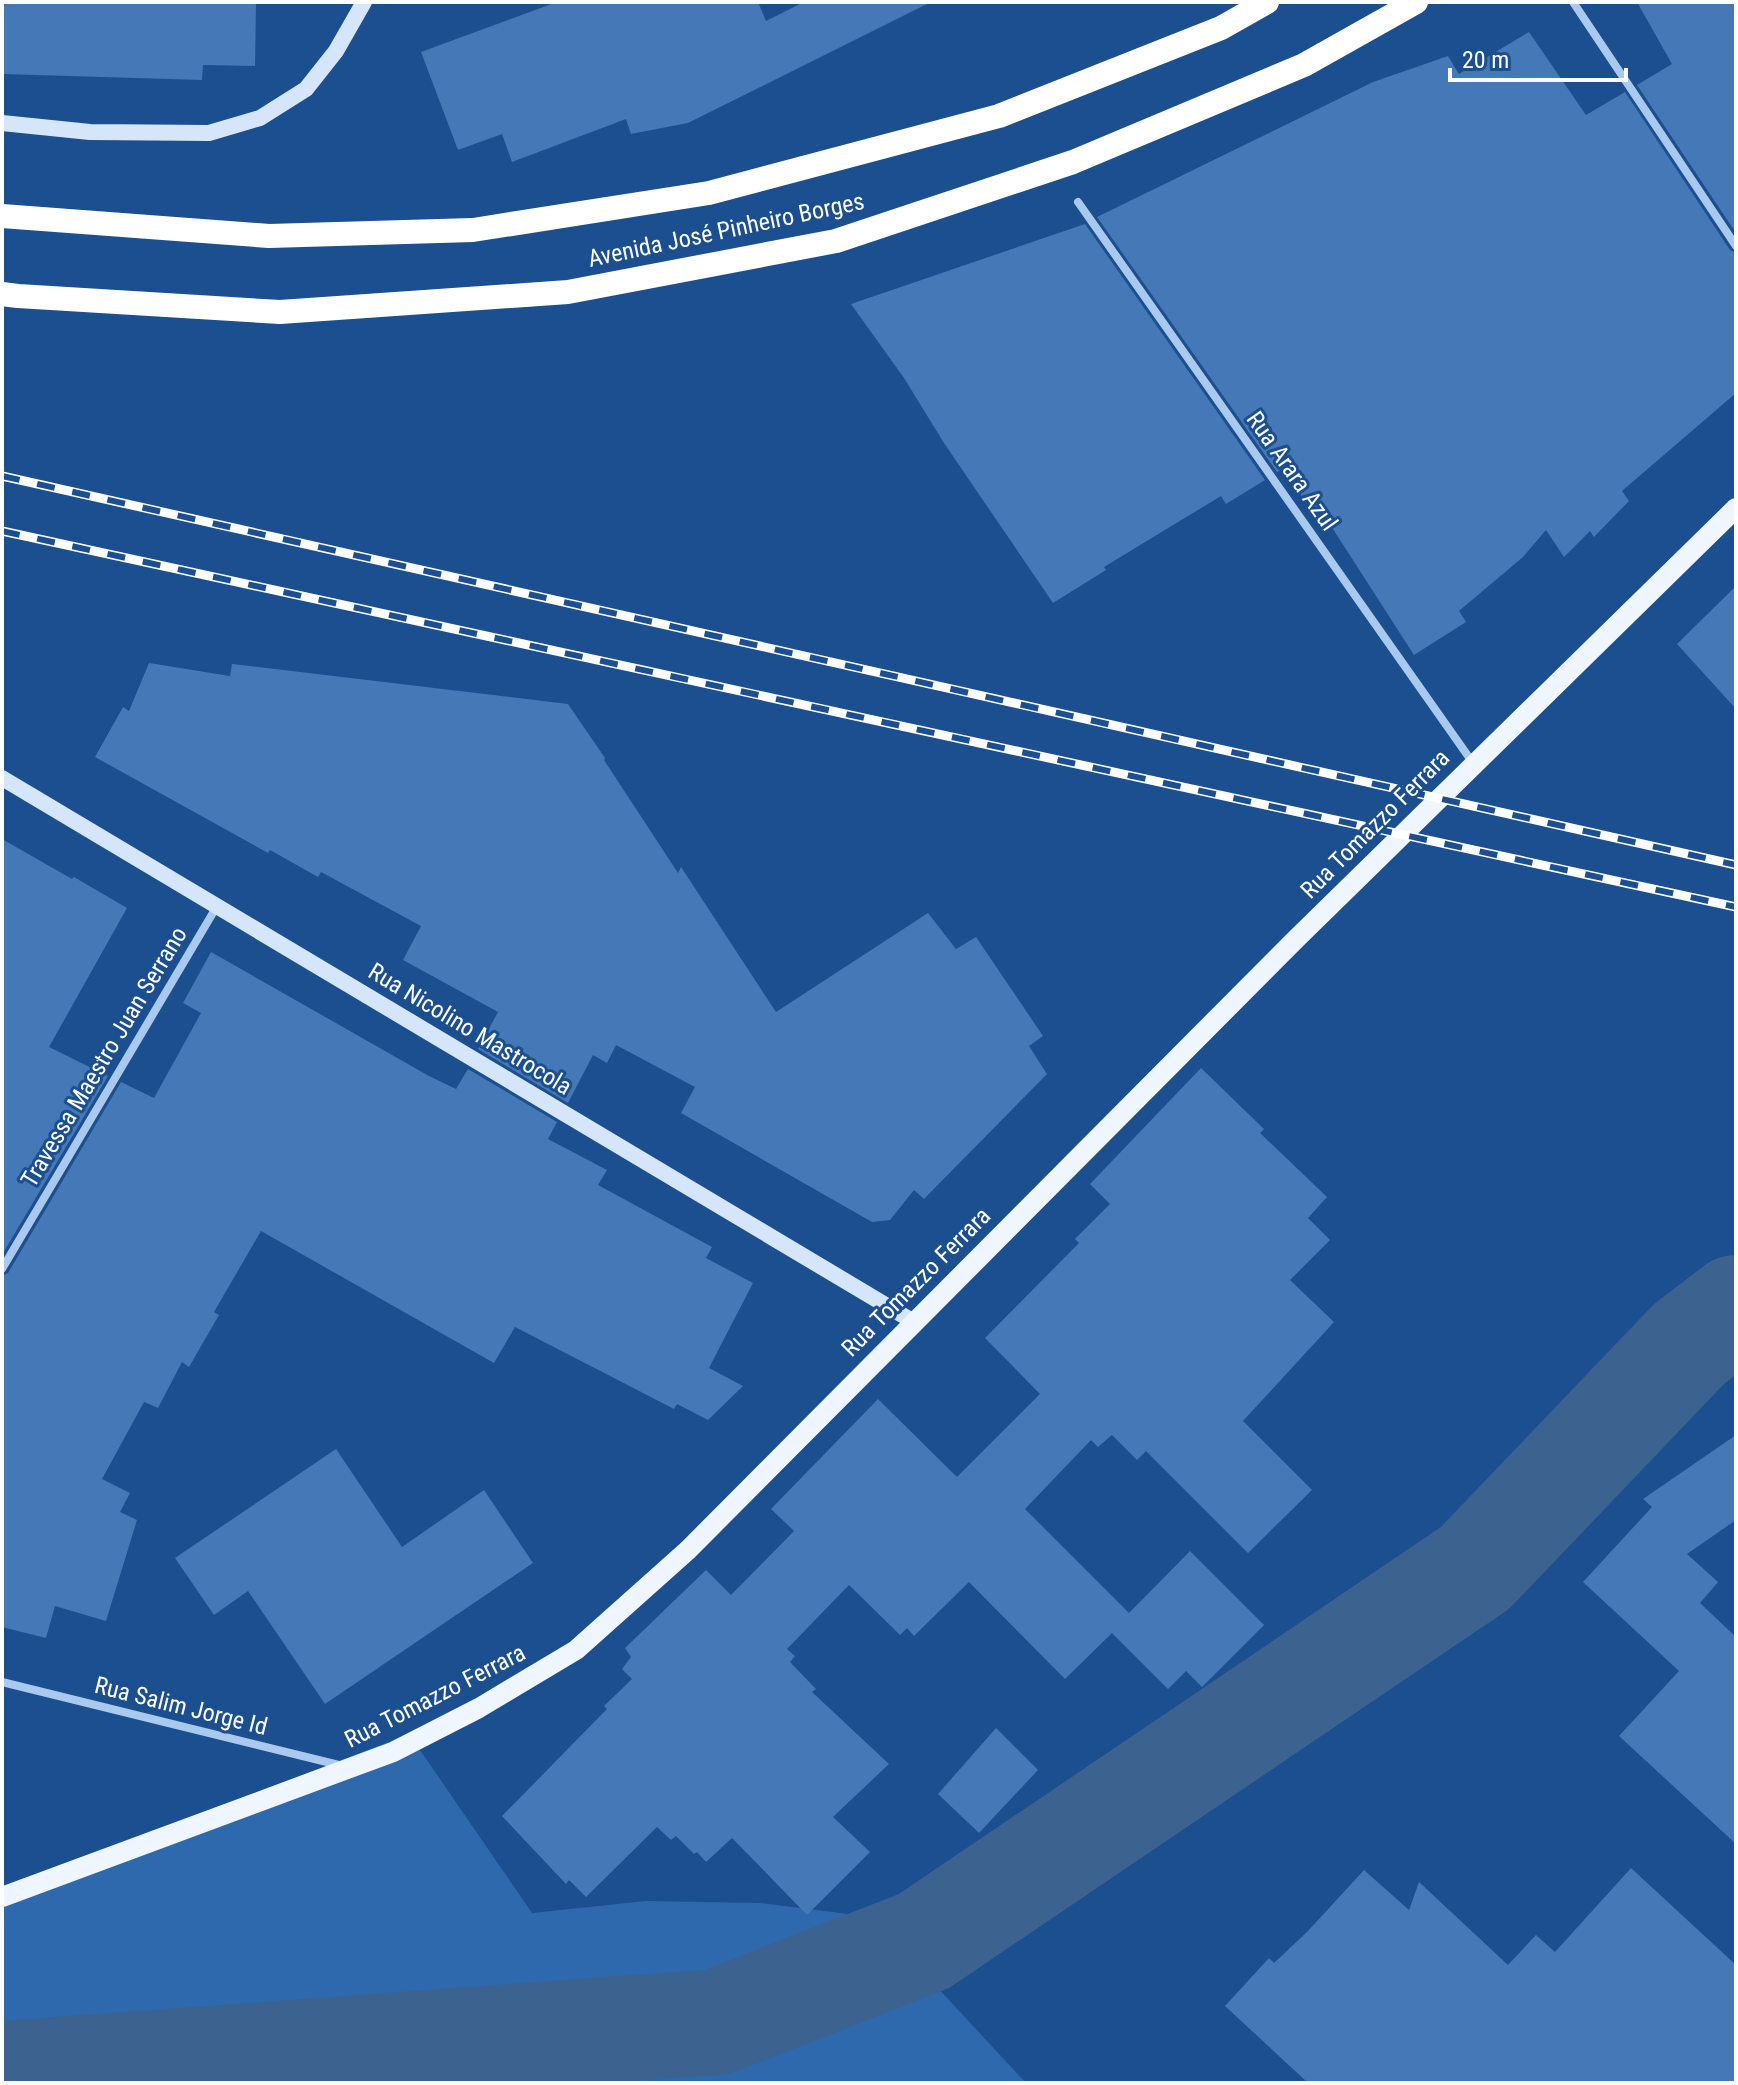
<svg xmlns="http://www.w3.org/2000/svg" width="1738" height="2085" viewBox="0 0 1738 2085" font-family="'Roboto Condensed',sans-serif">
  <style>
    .green { fill: #2e69ad }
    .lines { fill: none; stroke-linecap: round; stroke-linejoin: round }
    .river { stroke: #3c6290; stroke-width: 106 }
    .building { fill: #4478b7 }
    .street { stroke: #a9c9ee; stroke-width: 8 }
    .secondary { stroke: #d6e6fa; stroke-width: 16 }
    .primary { stroke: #f0f6ff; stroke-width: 20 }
    .highway { stroke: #fff; stroke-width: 24 }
    .rail-casing { stroke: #fff; stroke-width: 9 }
    .rail { stroke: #1b4f8f; stroke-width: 6; stroke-dasharray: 18; stroke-linecap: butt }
    .labels { text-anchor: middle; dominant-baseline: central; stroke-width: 6; stroke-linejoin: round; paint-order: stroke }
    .street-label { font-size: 24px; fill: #fff; stroke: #1b4f8f }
  </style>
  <rect width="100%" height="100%" fill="#1b4f8f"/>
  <path class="green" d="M409,1734l123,179 114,-12 113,2 113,14 154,166h-1024v-192z"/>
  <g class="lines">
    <path class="river" d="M2,2074l715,-52 207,-81 551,-373 214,-224 47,-36"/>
  </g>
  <path class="building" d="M2,2h254l-1,64 -52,-1 -1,15 -200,-6z
    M557,2h201l8,19 38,-19h127l-243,121 -57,11 -5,-15 -114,43 -10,-28 -44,16 -37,-98z
    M1637,2h99v231l-99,-148 35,-21z
    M1529,32l57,83 39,-23 105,158 6,3v140l-114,98 7,10 -35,36 -4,-6 -26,26 -18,-27 -23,27 -64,54 7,11 -52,33 -92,-143 -7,5 -31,-49 -7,4 -180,-255 276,-135 75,-26 11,18z
    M1085,224l180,256 -39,24 -5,-8 -117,71 2,3 -53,33 -109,-160 -40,-65 -53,-74z
    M1736,586v123l-59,-65z
    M149,663l81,13 2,-12 336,40 37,54 -1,2 74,113 3,-6 95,145 152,-99 28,36 20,-12 67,99 -14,10 18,28 -123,125 -10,-9 -24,30 -18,2 -191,-109 14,-26 -79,-42 -9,18 -14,-8 -25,48 -90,-54 20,-37 -95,-52 18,-34 -100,-54 -3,5 -48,-27 -2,3 -173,-96 28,-50 6,4z
    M2,839l70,40 2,-2 53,31 -78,139 59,29 -106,179z
    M211,952l218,124 27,13 12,-20 89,53 -9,17 59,31 -9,15 114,62 -6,11 47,25 -44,85 34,18 -35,34 -31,-16 -3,5 -159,-82 -21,36 -233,-132 -47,81 5,3 -30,52 -7,-5 -24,46 -14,-6 -42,77 28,14 -10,19 17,8 -31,101 -51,-15 -9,32 -44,-11v-351l6,-3 113,-191 33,16 47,-85 -18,-10z
    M1201,1068l63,61 -4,4 67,64 -19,21 22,22 -40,40 44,42 -91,99 69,69 -64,63 -102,-102 -9,9 -25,-25 -14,12 -7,-7 -66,69 104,104 61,-62 74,74 -62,62 -16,-16 -18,18 -56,-56 -47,46 -96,-97 -55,54 -7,-8 -7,7 -51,-50 -62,64 8,7 -5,6 26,27 -4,3 77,72 -56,53 37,35 -63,63 -75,-77 -26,24 -9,-10 -3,2 -18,-18 -5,4 -14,-13 -71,70 -17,-17 -3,4 -64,-68 105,-107 -3,-3 28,-27 -10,-10 9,-12 -6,-9 81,-78 25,25 63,-64 -23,-22 107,-110 79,78 83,-83 -55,-56 94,-95 -4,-4 35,-35 -20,-20z
    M1736,1435v85l-49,34 31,28 -18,21 36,34v207l-117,-108 60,-65 -96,-89 69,-75 -9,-8z
    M336,1449l66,98 82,-57 49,73 -208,141 -77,-113 -34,24 -39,-57z
    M996,1728l42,42 -59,63 -41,-39z
    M1631,1868l105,97v118h-428l-83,-77 44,-48 5,5 34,-32 56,-61 45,40 10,-28 89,83 28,-30 19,17z"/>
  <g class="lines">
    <path class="street" d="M1573,2l163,244
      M1078,202l395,561
      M2,1269l215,-363
      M2,1682l341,84"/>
    <path class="secondary" d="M2,123l88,9 119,1 51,-15 46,-29 30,-38 28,-49
      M2,778l912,544"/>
    <path class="primary" d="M2,1897l391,-145 86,-44 97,-58 112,-100 607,-610 441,-432"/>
    <path class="highway" d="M2,216l267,20 204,-6 236,-37 290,-77 222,-88 46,-26
      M2,294l16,2 262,16 288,-20 268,-51 237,-79 231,-97 112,-63"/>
    <defs>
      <path id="rail" d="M2,476l1734,389
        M2,531l1734,376"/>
    </defs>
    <use href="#rail" class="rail-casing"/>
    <use href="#rail" class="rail"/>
  </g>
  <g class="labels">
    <g class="street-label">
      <text transform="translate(726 230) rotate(-12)">Avenida José Pinheiro Borges</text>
      <text transform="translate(1292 471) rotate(55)">Rua Arara Azul</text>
      <text transform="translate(1375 824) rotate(-45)">Rua Tomazzo Ferrara</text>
      <text transform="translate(470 1029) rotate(31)">Rua Nicolino Mastrocola</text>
      <text transform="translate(104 1057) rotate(-59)">Travessa Maestro Juan Serrano</text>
      <text transform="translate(916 1282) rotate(-45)">Rua Tomazzo Ferrara</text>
      <text transform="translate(435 1696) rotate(-27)">Rua Tomazzo Ferrara</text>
      <text transform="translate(181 1706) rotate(14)">Rua Salim Jorge Id</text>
    </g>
  </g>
  <rect width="1738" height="2085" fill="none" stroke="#ffffff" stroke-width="8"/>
  <path d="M1450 68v12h176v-12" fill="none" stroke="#ffffff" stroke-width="4"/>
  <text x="1462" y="68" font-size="24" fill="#ffffff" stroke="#1b4f8f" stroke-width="6" paint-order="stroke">20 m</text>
</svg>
